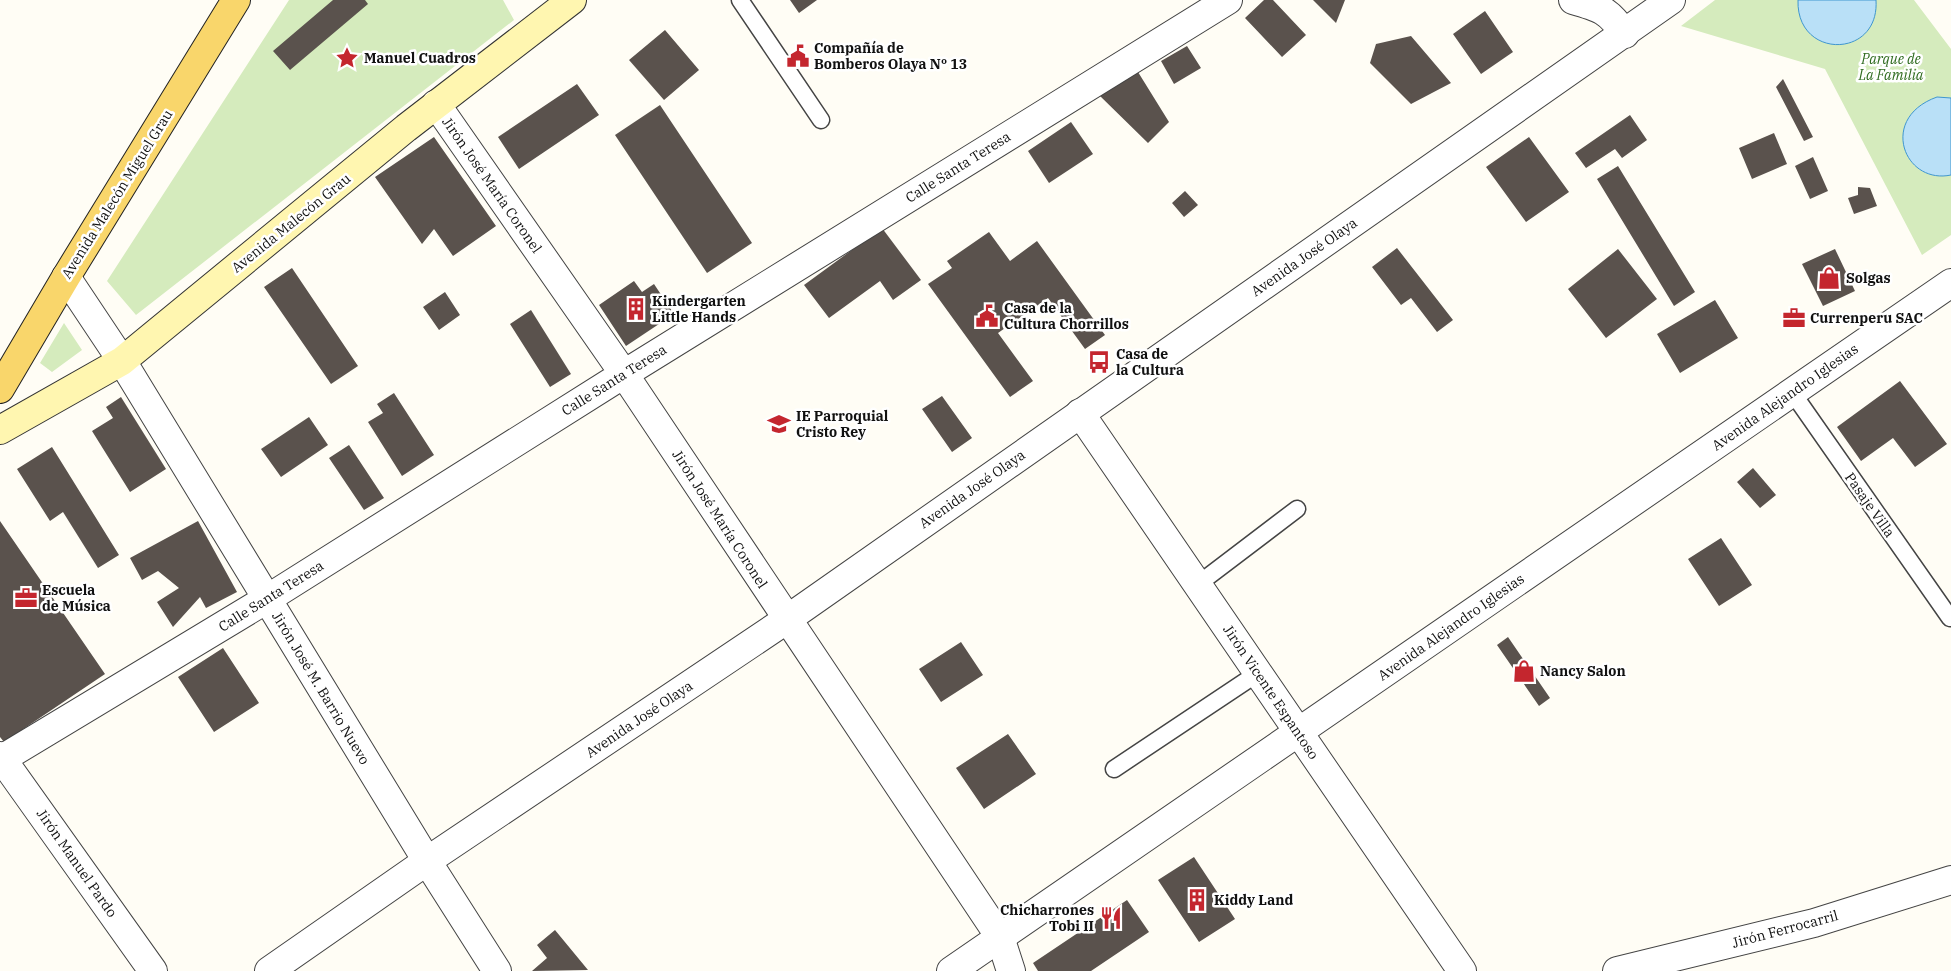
<svg xmlns="http://www.w3.org/2000/svg" width="1951" height="971" viewBox="0 0 1951 971" font-family="'IBM Plex Serif',serif">
  <style>
    .green { fill: #d5ebbd }
    .water { fill: #b9e0f7; stroke: #3f96cf }
    .building { fill: #5a524d }
    .lines { fill: none; stroke-linecap: round; stroke-linejoin: round }
    .service-casing { stroke: #444; stroke-width: 19 }
    .minor-casing { stroke: #444; stroke-width: 30 }
    .tertiary-casing { stroke: #444; stroke-width: 30 }
    .secondary-casing { stroke: #333; stroke-width: 30 }
    .primary-casing { stroke: #222; stroke-width: 30 }
    .service { stroke: #fff; stroke-width: 16 }
    .minor { stroke: #fff; stroke-width: 28 }
    .tertiary { stroke: #fff; stroke-width: 28 }
    .secondary { stroke: #fff6b0; stroke-width: 28 }
    .primary { stroke: #f9d66b; stroke-width: 28 }
    .labels { text-anchor: middle; dominant-baseline: central; stroke-width: 5; stroke-linejoin: round; paint-order: stroke }
    .poi-label { font-size: 14px; font-weight: bold; fill: #111; stroke: #fff; text-anchor: start }
    .park-label { font-size: 14px; font-style: italic; fill: #2f6b1f; stroke: #fff }
    .street-label { font-size: 14px; fill: #111; stroke: #fff }
  </style>
  <rect width="100%" height="100%" fill="#fffdf5"/>
  <path class="green" d="M289,0h214l11,20 -378,295 -29,-34z
    M1715,0h199l37,49v186l-29,20 -97,-186 -144,-43z
    M64,323l18,27 -30,22 -12,-9z"/>
  <path class="water" d="M1798,0h78c4,59 -80,60 -78,0z
    M1937,97l14,1v77c-47,10 -73,-57 -14,-78z"/>
  <path class="building" d="M333,0h32l3,4 -78,66 -17,-19z
    M790,0h27l-18,13z
    M1264,0h9l33,35 -24,22 -37,-39z
    M1313,0h32l-9,23z
    M1485,11l28,41 -32,22 -28,-40z
    M665,30l34,40 -35,30 -35,-40z
    M1411,36l40,47 -40,21 -41,-41 6,-19z
    M1187,46l14,22 -27,16 -13,-23z
    M1138,72l31,50 -21,21 -49,-48z
    M1783,79l30,58 -9,4 -28,-54z
    M577,84l22,31 -80,54 -21,-32z
    M660,105l92,138 -45,30 -92,-138z
    M1630,115l17,25 -25,18 -7,-9 -29,19 -11,-15z
    M1071,122l22,32 -44,29 -21,-32z
    M1774,133l13,31 -35,15 -13,-31z
    M434,137l62,89 -43,30 -19,-27 -12,15 -47,-67z
    M1529,137l40,55 -43,30 -40,-55z
    M1813,157l15,34 -18,8 -15,-33z
    M1618,166l77,126 -21,14 -77,-127z
    M1858,187l12,1 7,18 -23,8 -6,-16 10,-3z
    M1185,191l13,14 -14,12 -12,-14z
    M882,228l39,52 -28,20 -13,-19 -51,37 -25,-33z
    M989,232l21,29 27,-20 68,94 -20,14 -37,-51 -50,35 35,48 -23,16 -82,-113 24,-16 -5,-7z
    M1397,248l56,72 -16,12 -26,-34 -10,7 -29,-38z
    M1618,249l39,50 -51,39 -38,-49z
    M1835,249l20,42 -32,15 -21,-42z
    M292,268l66,98 -27,18 -67,-97z
    M634,281l8,11 12,-8 20,30 -48,32 -27,-41z
    M445,292l15,23 -21,15 -16,-23z
    M1715,300l23,38 -58,35 -23,-39z
    M531,310l40,64 -21,13 -40,-63z
    M1900,381l47,63 -32,23 -22,-29 -32,23 -24,-34z
    M394,393l40,62 -32,21 -34,-54 15,-9 -6,-9z
    M942,396l30,42 -20,14 -30,-43z
    M121,397l45,72 -36,23 -38,-61 21,-13 -7,-11z
    M309,417l19,28 -47,32 -20,-28z
    M349,445l35,53 -20,12 -35,-52z
    M52,447l67,108 -21,13 -35,-56 -13,9 -33,-52z
    M1753,468l23,27 -16,13 -23,-26z
    M0,521l105,153 -101,68 -4,-5z
    M198,521l39,71 -31,16 -6,-11 -27,30 -16,-25 22,-14 -21,-17 -16,9 -12,-22z
    M1721,538l31,47 -33,21 -31,-47z
    M1508,637l42,61 -11,8 -42,-61z
    M961,642l22,33 -42,27 -22,-33z
    M223,648l36,55 -45,29 -36,-55z
    M1008,734l28,40 -52,35 -28,-41z
    M1194,857l41,62 -36,23 -41,-62z
    M1127,900l22,32 -58,39h-53l-5,-8z
    M555,930l33,40 -56,1 15,-13 -10,-13z"/>
  <g class="lines">
    <defs>
      <path id="service" d="M740,0l81,120
        M1792,392l158,226
        M1197,585l100,-76
        M1114,769l144,-96"/>
      <path id="minor" d="M1573,0c28,8 35,10 52,34
        M436,104l188,270 376,563 11,34
        M66,277l56,84 305,500 70,110
        M1080,413l382,558
        M0,756l153,215
        M0,760l267,-161 357,-225 604,-374
        M1617,971l197,-48 137,-43"/>
      <path id="tertiary" d="M269,971l158,-110 359,-241 885,-620
        M951,971l1000,-688"/>
      <path id="secondary" d="M0,430l122,-69 284,-233 166,-128"/>
      <path id="primary" d="M0,389l66,-112 170,-277"/>
    </defs>
    <use href="#service" class="service-casing"/>
    <use href="#minor" class="minor-casing"/>
    <use href="#tertiary" class="tertiary-casing"/>
    <use href="#secondary" class="secondary-casing"/>
    <use href="#primary" class="primary-casing"/>
    <use href="#service" class="service"/>
    <use href="#minor" class="minor"/>
    <use href="#tertiary" class="tertiary"/>
    <use href="#secondary" class="secondary"/>
    <use href="#primary" class="primary"/>
  </g>
  <defs>
    <symbol id="civic-bare" viewBox="-9 -9 18 18"><path d="M-.6-6.5H3V-4.5H.6V-3L4-1V1h2V6H-6V1h2V-1L-.6-3ZM-1.2 2.5V6h2.4V2.5Z" fill="#c4262e" stroke="#fff" stroke-width="2.5" paint-order="stroke"/></symbol>
    <symbol id="sight-bare" viewBox="-9 -9 18 18"><path d="M0-6L1.8-2.2L6-1.7L2.9 1.2L3.7 5.4L0 3.3L-3.7 5.4L-2.9 1.2L-6-1.7L-1.8-2.2Z" fill="#c4262e" stroke="#fff" stroke-width="2.5" paint-order="stroke"/></symbol>
    <symbol id="shop-bare" viewBox="-9 -9 18 18"><path d="M-5-2.5h2.3a2.7 3.5 0 0 1 5.4 0H5L5.5 6h-11ZM-1.5-2.5h3a1.5 2.3 0 0 0-3 0Z" fill="#c4262e" stroke="#fff" stroke-width="2.5" paint-order="stroke"/></symbol>
    <symbol id="building-bare" viewBox="-9 -9 18 18"><path d="M-4-6H4V6H1V3H-1V6H-4ZM-2.5-4.3h1.7v1.8h-1.7ZM.8-4.3h1.7v1.8H.8ZM-2.5-1h1.7V.8h-1.7ZM.8-1h1.7V.8H.8Z" fill="#c4262e" stroke="#fff" stroke-width="2.5" paint-order="stroke"/></symbol>
    <symbol id="office-bare" viewBox="-9 -9 18 18"><path d="M-6-3h4V-5.5h4V-3h4V5H-6ZM-1-4.5V-3h2v-1.5ZM-6 0V1H6V0Z" fill="#c4262e" stroke="#fff" stroke-width="2.5" paint-order="stroke"/></symbol>
    <symbol id="bus-bare" viewBox="-9 -9 18 18"><path d="M-5-6H5V4H4V6H2V4H-2V6H-4V4H-5ZM-3.5-4V0h7V-4ZM-3.5 1.2v1.5H-2V1.2ZM2 1.2v1.5H3.5V1.2Z" fill="#c4262e" stroke="#fff" stroke-width="2.5" paint-order="stroke"/></symbol>
    <symbol id="school-bare" viewBox="-9 -9 18 18"><path d="M0-5L7-2L0 1L-7-2ZM-4 1L0 2.5L4 1V4Q0 6-4 4Z" fill="#c4262e" stroke="#fff" stroke-width="2.5" paint-order="stroke"/></symbol>
    <symbol id="restaurant-bare" viewBox="-9 -9 18 18"><path d="M-5-6h1v4h1v-4h1v4h1v-4h1v5L-1.5 .5V6h-2V.5L-5-1ZM5-6V6H3V1.5H1.5Q1.5-4 5-6Z" fill="#c4262e" stroke="#fff" stroke-width="2.5" paint-order="stroke"/></symbol>
  </defs>
  <g fill-rule="evenodd">
    <use href="#civic-bare" x="782" y="40" width="32" height="32"/>
    <use href="#sight-bare" x="331" y="42" width="32" height="32"/>
    <use href="#shop-bare" x="1813" y="262" width="32" height="32"/>
    <use href="#building-bare" x="620" y="293" width="32" height="32"/>
    <use href="#civic-bare" x="971" y="300" width="32" height="32"/>
    <use href="#office-bare" x="1778" y="302" width="32" height="32"/>
    <use href="#bus-bare" x="1083" y="346" width="32" height="32"/>
    <use href="#school-bare" x="763" y="408" width="32" height="32"/>
    <use href="#office-bare" x="10" y="582" width="32" height="32"/>
    <use href="#shop-bare" x="1508" y="655" width="32" height="32"/>
    <use href="#building-bare" x="1181" y="884" width="32" height="32"/>
    <use href="#restaurant-bare" x="1095" y="902" width="32" height="32"/>
  </g>
  <g class="labels">
    <g class="poi-label">
      <text x="814" y="48">Compañía de<tspan x="814" dy="16">Bomberos Olaya Nº 13</tspan></text>
      <text x="364" y="58">Manuel Cuadros</text>
      <text x="1846" y="278">Solgas</text>
      <text x="652" y="301">Kindergarten<tspan x="652" dy="16">Little Hands</tspan></text>
      <text x="1004" y="308">Casa de la<tspan x="1004" dy="16">Cultura Chorrillos</tspan></text>
      <text x="1810" y="318">Currenperu SAC</text>
      <text x="1116" y="354">Casa de<tspan x="1116" dy="16">la Cultura</tspan></text>
      <text x="796" y="416">IE Parroquial<tspan x="796" dy="16">Cristo Rey</tspan></text>
      <text x="42" y="590">Escuela<tspan x="42" dy="16">de Música</tspan></text>
      <text x="1540" y="671">Nancy Salon</text>
      <text x="1214" y="900">Kiddy Land</text>
      <text x="1094" y="910" text-anchor="end">Chicharrones<tspan x="1094" dy="16">Tobi II</tspan></text>
    </g>
    <g class="park-label">
      <text x="1891" y="59">Parque de<tspan x="1891" dy="16">La Familia</tspan></text>
    </g>
    <g class="street-label">
      <text transform="translate(958 167) rotate(-32)">Calle Santa Teresa</text>
      <text transform="translate(492 185) rotate(55)">Jirón José María Coronel</text>
      <text transform="translate(117 194) rotate(-58)">Avenida Malecón Miguel Grau</text>
      <text transform="translate(291 223) rotate(-39)">Avenida Malecón Grau</text>
      <text transform="translate(1304 257) rotate(-35)">Avenida José Olaya</text>
      <text transform="translate(614 380) rotate(-32)">Calle Santa Teresa</text>
      <text transform="translate(1785 397) rotate(-35)">Avenida Alejandro Iglesias</text>
      <text transform="translate(972 489) rotate(-35)">Avenida José Olaya</text>
      <text transform="translate(1870 505) rotate(55)">Pasaje Villa</text>
      <text transform="translate(720 519) rotate(57)">Jirón José María Coronel</text>
      <text transform="translate(271 596) rotate(-32)">Calle Santa Teresa</text>
      <text transform="translate(1451 627) rotate(-35)">Avenida Alejandro Iglesias</text>
      <text transform="translate(321 688) rotate(59)">Jirón José M. Barrio Nuevo</text>
      <text transform="translate(1271 692) rotate(56)">Jirón Vicente Espantoso</text>
      <text transform="translate(639 719) rotate(-34)">Avenida José Olaya</text>
      <text transform="translate(77 863) rotate(55)">Jirón Manuel Pardo</text>
      <text transform="translate(1785 929) rotate(-15)">Jirón Ferrocarril</text>
    </g>
  </g>
</svg>
